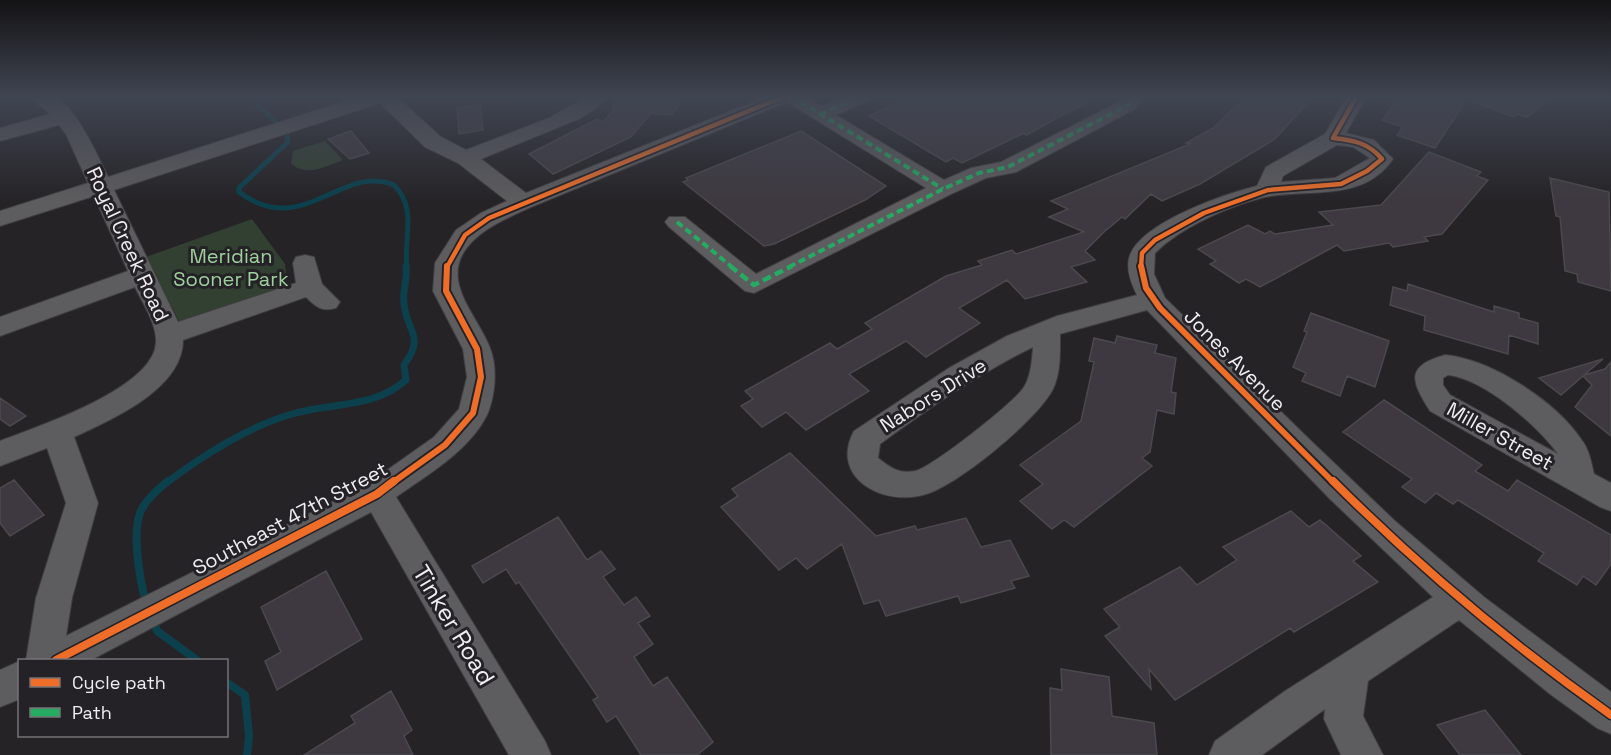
<svg xmlns="http://www.w3.org/2000/svg" width="1611" height="755" viewBox="0 0 1611 755" font-family="'Space Grotesk',sans-serif">
  <style>
    .green { fill: #324031 }
    .lines { fill: none; stroke-linecap: round; stroke-linejoin: round }
    .stream-far2 { stroke: #0c404d; stroke-width: 5 }
    .stream-far1 { stroke: #0c404d; stroke-width: 7 }
    .stream { stroke: #0c404d; stroke-width: 8 }
    .building { fill: #3e3940; stroke: #4a494b; stroke-width: 1.5 }
    .minor-casing { stroke: #3f3e40; stroke-width: 2 }
    .minor { fill: #5d5c5e; fill-rule: evenodd }
    .quiet-far1 { stroke: #26ab63; stroke-width: 4; stroke-dasharray: 7 4; stroke-linecap: butt }
    .quiet { stroke: #26ab63; stroke-width: 4.5; stroke-dasharray: 9 4.5; stroke-linecap: butt }
    .cycleway-far2-casing { stroke: #252227; stroke-width: 8 }
    .cycleway-far1-casing { stroke: #252227; stroke-width: 10 }
    .cycleway-casing { stroke: #252227; stroke-width: 11 }
    .cycleway-far2 { stroke: #ee6e29; stroke-width: 4.5 }
    .cycleway-far1 { stroke: #ee6e29; stroke-width: 6 }
    .cycleway { stroke: #ee6e29; stroke-width: 8 }
    .labels { text-anchor: middle; dominant-baseline: central; stroke-width: 6; stroke-linejoin: round; paint-order: stroke }
    .street-label { font-size: 20px; fill: #efedf0; stroke: #252227 }
    .park-label { font-size: 20px; fill: #9dd09c; stroke: #252227 }
    .near-street-label { font-size: 24px; fill: #efedf0; stroke: #252227 }
  </style>
  <rect width="100%" height="100%" fill="#252326"/>
  <path class="green" d="M325,141l18,19c-16,6 -38,18 -52,3l2,-12z
    M252,219l33,45 2,18 -19,13 -88,28 -34,-66z"/>
  <g class="lines">
    <path class="stream-far2" d="M256,96l1,9 20,18
      M287,134l1,8 -49,46v4c63,48 103,-29 155,-7 24,24 9,53 13,82"/>
    <path class="stream-far1" d="M166,483c38,-28 81,-56 126,-69 40,-12 81,-5 114,-34l-2,-15c22,-30 2,-33 0,-62 -2,-12 4,-24 2,-37"/>
    <path class="stream" d="M146,603c-6,-22 -14,-68 -6,-90 5,-13 18,-24 28,-32
      M153,619l4,12 40,29
      M226,682l19,13 4,41 -2,19"/>
  </g>
  <path class="building" d="M613,96h72l-13,19 -21,-2 -20,24 -78,37 -24,-20 68,-35 6,3 12,-14h-2z
    M911,96l10,3 7,-3h170l-72,39 -2,-2 -62,30 -9,-5 -7,4 -77,-46z
    M1247,96h67l-39,43 -75,45 -38,17 -11,-7 -26,25 -3,-2 -18,15 -19,19 10,9 -24,7 16,15 -62,17 -18,-19 -48,28 21,15 -54,34 -20,-16 -57,33 20,17 -63,39 -20,-18 -24,15 -21,-21 12,-7 -8,-8 85,-48 7,6 35,-20 -7,-6 81,-47 36,-11 -4,-4 34,-11 4,4 68,-22 -35,-15 19,-8 -17,-8 139,-57 -4,-1 27,-15z
    M1413,96h141l-27,21 -9,-3 -4,3 -47,-18 -32,49 -38,-13 6,-8 -21,-7 16,-22 14,4z
    M480,105l3,25 -24,4 -2,-26z
    M351,131l18,22 -19,6 -22,-20z
    M801,131l85,55 -21,14 -91,44 -10,2 -81,-64 5,-2 -2,-2z
    M1429,152l52,20 -4,4 11,4 -46,54 -18,3 4,4 -35,6 -4,-4 -45,8 -7,-6 -77,42 -14,-8 -7,4 -29,-19 6,-3 -18,-12 50,-24 17,9 5,-3 5,3 58,-9 -14,-13 62,-7z
    M1550,178l59,14 2,99 -33,-9 -1,-8 -12,-3 -5,-54 -4,-1z
    M1408,284l86,28v-6l25,7v5l19,5v21l-29,-9 -1,19 -84,-24 1,-14 -35,-11 3,-18 14,4z
    M1311,313l78,28 -14,46 -28,-11 -7,20 -38,-15 4,-8 -13,-6 14,-35 -3,-1z
    M1117,336l40,9 -2,8 21,5 -5,34 5,1 -2,21 -17,-4 -7,42 -8,6 10,8 -78,61 -10,-7 -12,9 -32,-28 23,-17 -23,-19 61,-44 13,-59 -5,-1 5,-23 21,5z
    M1603,359l-19,16 21,-6 6,-7v74l-36,-29 17,-22 -9,-9 -22,19 -22,-17z
    M0,398l26,18 -16,10 -10,-7z
    M1384,400l98,65 -7,6 33,20 9,-11 94,55v29l-15,21 -13,-9 -6,9 -39,-24 6,-8 -86,-53 -5,4 -17,-11 -11,10 -23,-16 10,-8 -69,-47z
    M790,453l86,83 39,-10 2,4 49,-12 15,29 29,-7 19,36 -18,5 4,7 -54,15 -3,-7 -72,20 -7,-16 -15,4 -22,-60 -35,25 -11,-11 -17,12 -58,-63 17,-11 -6,-7z
    M14,480l30,35 -34,21 -10,-13v-35z
    M1291,511l18,16 11,-7 41,36 -8,5 25,21 -84,50 -4,-4 -115,72 -26,-31 2,20 -46,-53 15,-9 -16,-18 76,-42 17,18 40,-25 -14,-13z
    M558,517l29,43 14,-9 14,18 -12,8 21,28 12,-8 14,19 -12,7 15,21 -19,13 19,29 14,-9 46,65 -16,13h-56l-25,-39 -9,6 -14,-22 5,-3 -79,-115 -3,2 -10,-15 -23,14 -11,-17z
    M326,571l36,68 -85,51 -12,-29 16,-9 -20,-45z
    M1061,669l48,8 3,39 42,7 3,32h-106l-1,-67 12,2z
    M391,691l21,39 -8,6 9,19h-109l51,-32 -4,-7z
    M1485,710l36,45h-61l-23,-30z"/>
  <g class="lines">
    <defs>
      <path id="minor" d="M29,96c7,0 17,-2 24,0 22,8 45,60 55,81l253,-81h35l45,41 25,13 83,-32 38,-22h21l-13,13 -14,9 -100,41 45,34 242,-97h37l17,10 24,-10h27l-3,4 -34,15 108,65 27,-12 30,-6 120,-61 4,-5h21l-11,13 -119,63 -30,6 -35,16 -197,99 -9,-2 -76,-64 -4,-5 4,-5h16l71,57 170,-86 -139,-86 -256,105c-19,9 -39,17 -55,31 -43,38 1,75 14,110 8,20 5,49 -3,67 -18,36 -60,60 -91,82l149,244 6,14h-42l-138,-243 -280,148h-65l10,-62 30,-95 -19,-55 -47,18v-25c36,-14 153,-52 156,-98 1,-19 -13,-39 -21,-56l-135,49v-19l128,-46 -34,-75 -94,30v-15l88,-28 -22,-49 -7,-9 -59,16v-13l50,-14zM380,103l45,44 33,16 49,38 -26,12 -25,17 -21,33 -2,28 30,58 4,28 -8,32 -25,28 -68,48 -300,151 6,-38 26,-95 -24,-66c37,-17 109,-48 109,-97l123,-43c10,10 16,15 30,11l4,-6 -18,-18 -8,-27 -9,-2 -9,2 -3,6 3,20 -118,39 -64,-132z
        M1347,96h20l-21,37 28,7 19,19c-30,44 -85,29 -128,38 -36,9 -84,30 -110,56l-1,21 11,24 145,142 85,81 89,76 127,95v42l-14,-6 -47,-34 -91,-74 -91,61 -5,35 20,39h-42l-17,-36 1,-10 -63,46h-53l6,-14 70,-50 148,-94 -103,-98 -183,-189 -87,24c0,18 1,38 -7,55 -15,30 -97,98 -130,106 -41,11 -94,-18 -69,-64l95,-63 58,-32 50,-20 80,-21c-6,-12 -12,-27 -7,-40 13,-33 94,-61 127,-69l9,-19 59,-33zM1337,145l16,2 17,11 -35,20 -54,4 2,-6zM1033,347c-1,13 -2,29 -9,40 -9,15 -93,81 -109,84 -17,3 -24,-3 -37,-13l2,-14c48,-35 98,-70 153,-97z
        M1445,355c46,4 110,46 136,84 8,10 10,22 13,35l17,9v28l-11,-4 -170,-96c-19,-30 -25,-45 15,-56zM1448,375c36,4 89,50 110,79l-108,-59 -7,-10v-7z
        M20,661v38l-20,8v-37z"/>
    </defs>
    <use href="#minor" class="minor-casing"/>
    <use href="#minor" class="minor"/>
    <path class="quiet-far1" d="M791,96l152,93
      M820,114l43,-18
      M677,222l55,45
      M789,267l154,-78 36,-16 29,-6 120,-62 8,-9"/>
    <path class="quiet" d="M730,266l24,19 38,-19"/>
    <defs>
      <path id="cycleway-far2" d="M447,267l18,-32 24,-17 296,-122
        M1141,267l1,-14 13,-13 49,-27 64,-23 73,-6 26,-13 15,-12c-13,-16 -29,-19 -49,-21l24,-42"/>
      <path id="cycleway-far1" d="M1141,266l5,22 14,20 174,175
        M392,483l53,-38 28,-32 8,-36 -4,-28 -31,-58 1,-25"/>
      <path id="cycleway" d="M1333,481c86,86 179,164 278,234
        M56,660l321,-166 17,-13"/>
    </defs>
    <use href="#cycleway-far2" class="cycleway-far2-casing"/>
    <use href="#cycleway-far1" class="cycleway-far1-casing"/>
    <use href="#cycleway" class="cycleway-casing"/>
    <use href="#cycleway-far2" class="cycleway-far2"/>
    <use href="#cycleway-far1" class="cycleway-far1"/>
    <use href="#cycleway" class="cycleway"/>
  </g>
  <linearGradient id="sky" x2="0" y2="1"><stop stop-color="#141315"/><stop offset="0.48" stop-color="#404552"/><stop offset="1" stop-color="#404552" stop-opacity="0"/></linearGradient>
  <rect width="1611" height="202" fill="url(#sky)"/>
  <g class="labels">
    <g class="street-label">
      <text transform="translate(128 244) rotate(65)">Royal Creek Road</text>
      <text transform="translate(1235 360) rotate(45)">Jones Avenue</text>
      <text transform="translate(933 395) rotate(-32)">Nabors Drive</text>
      <text transform="translate(1500 436) rotate(29)">Miller Street</text>
      <text transform="translate(290 518) rotate(-28)">Southeast 47th Street</text>
    </g>
    <g class="park-label">
      <text x="231" y="256">Meridian<tspan x="231" dy="23">Sooner Park</tspan></text>
    </g>
    <g class="near-street-label">
      <text transform="translate(454 625) rotate(59)">Tinker Road</text>
    </g>
  </g>
  <rect x="18" y="659" width="210" height="78" fill="#252227" stroke="#767377" stroke-width="1.5"/>
  <rect x="30" y="678" width="30" height="9" fill="#ee6e29" stroke="#767377" stroke-width="1.5"/>
  <text x="72" y="689" font-size="18" fill="#efedf0">Cycle path</text>
  <rect x="30" y="708" width="30" height="9" fill="#26ab63" stroke="#767377" stroke-width="1.5"/>
  <text x="72" y="719" font-size="18" fill="#efedf0">Path</text>
</svg>
